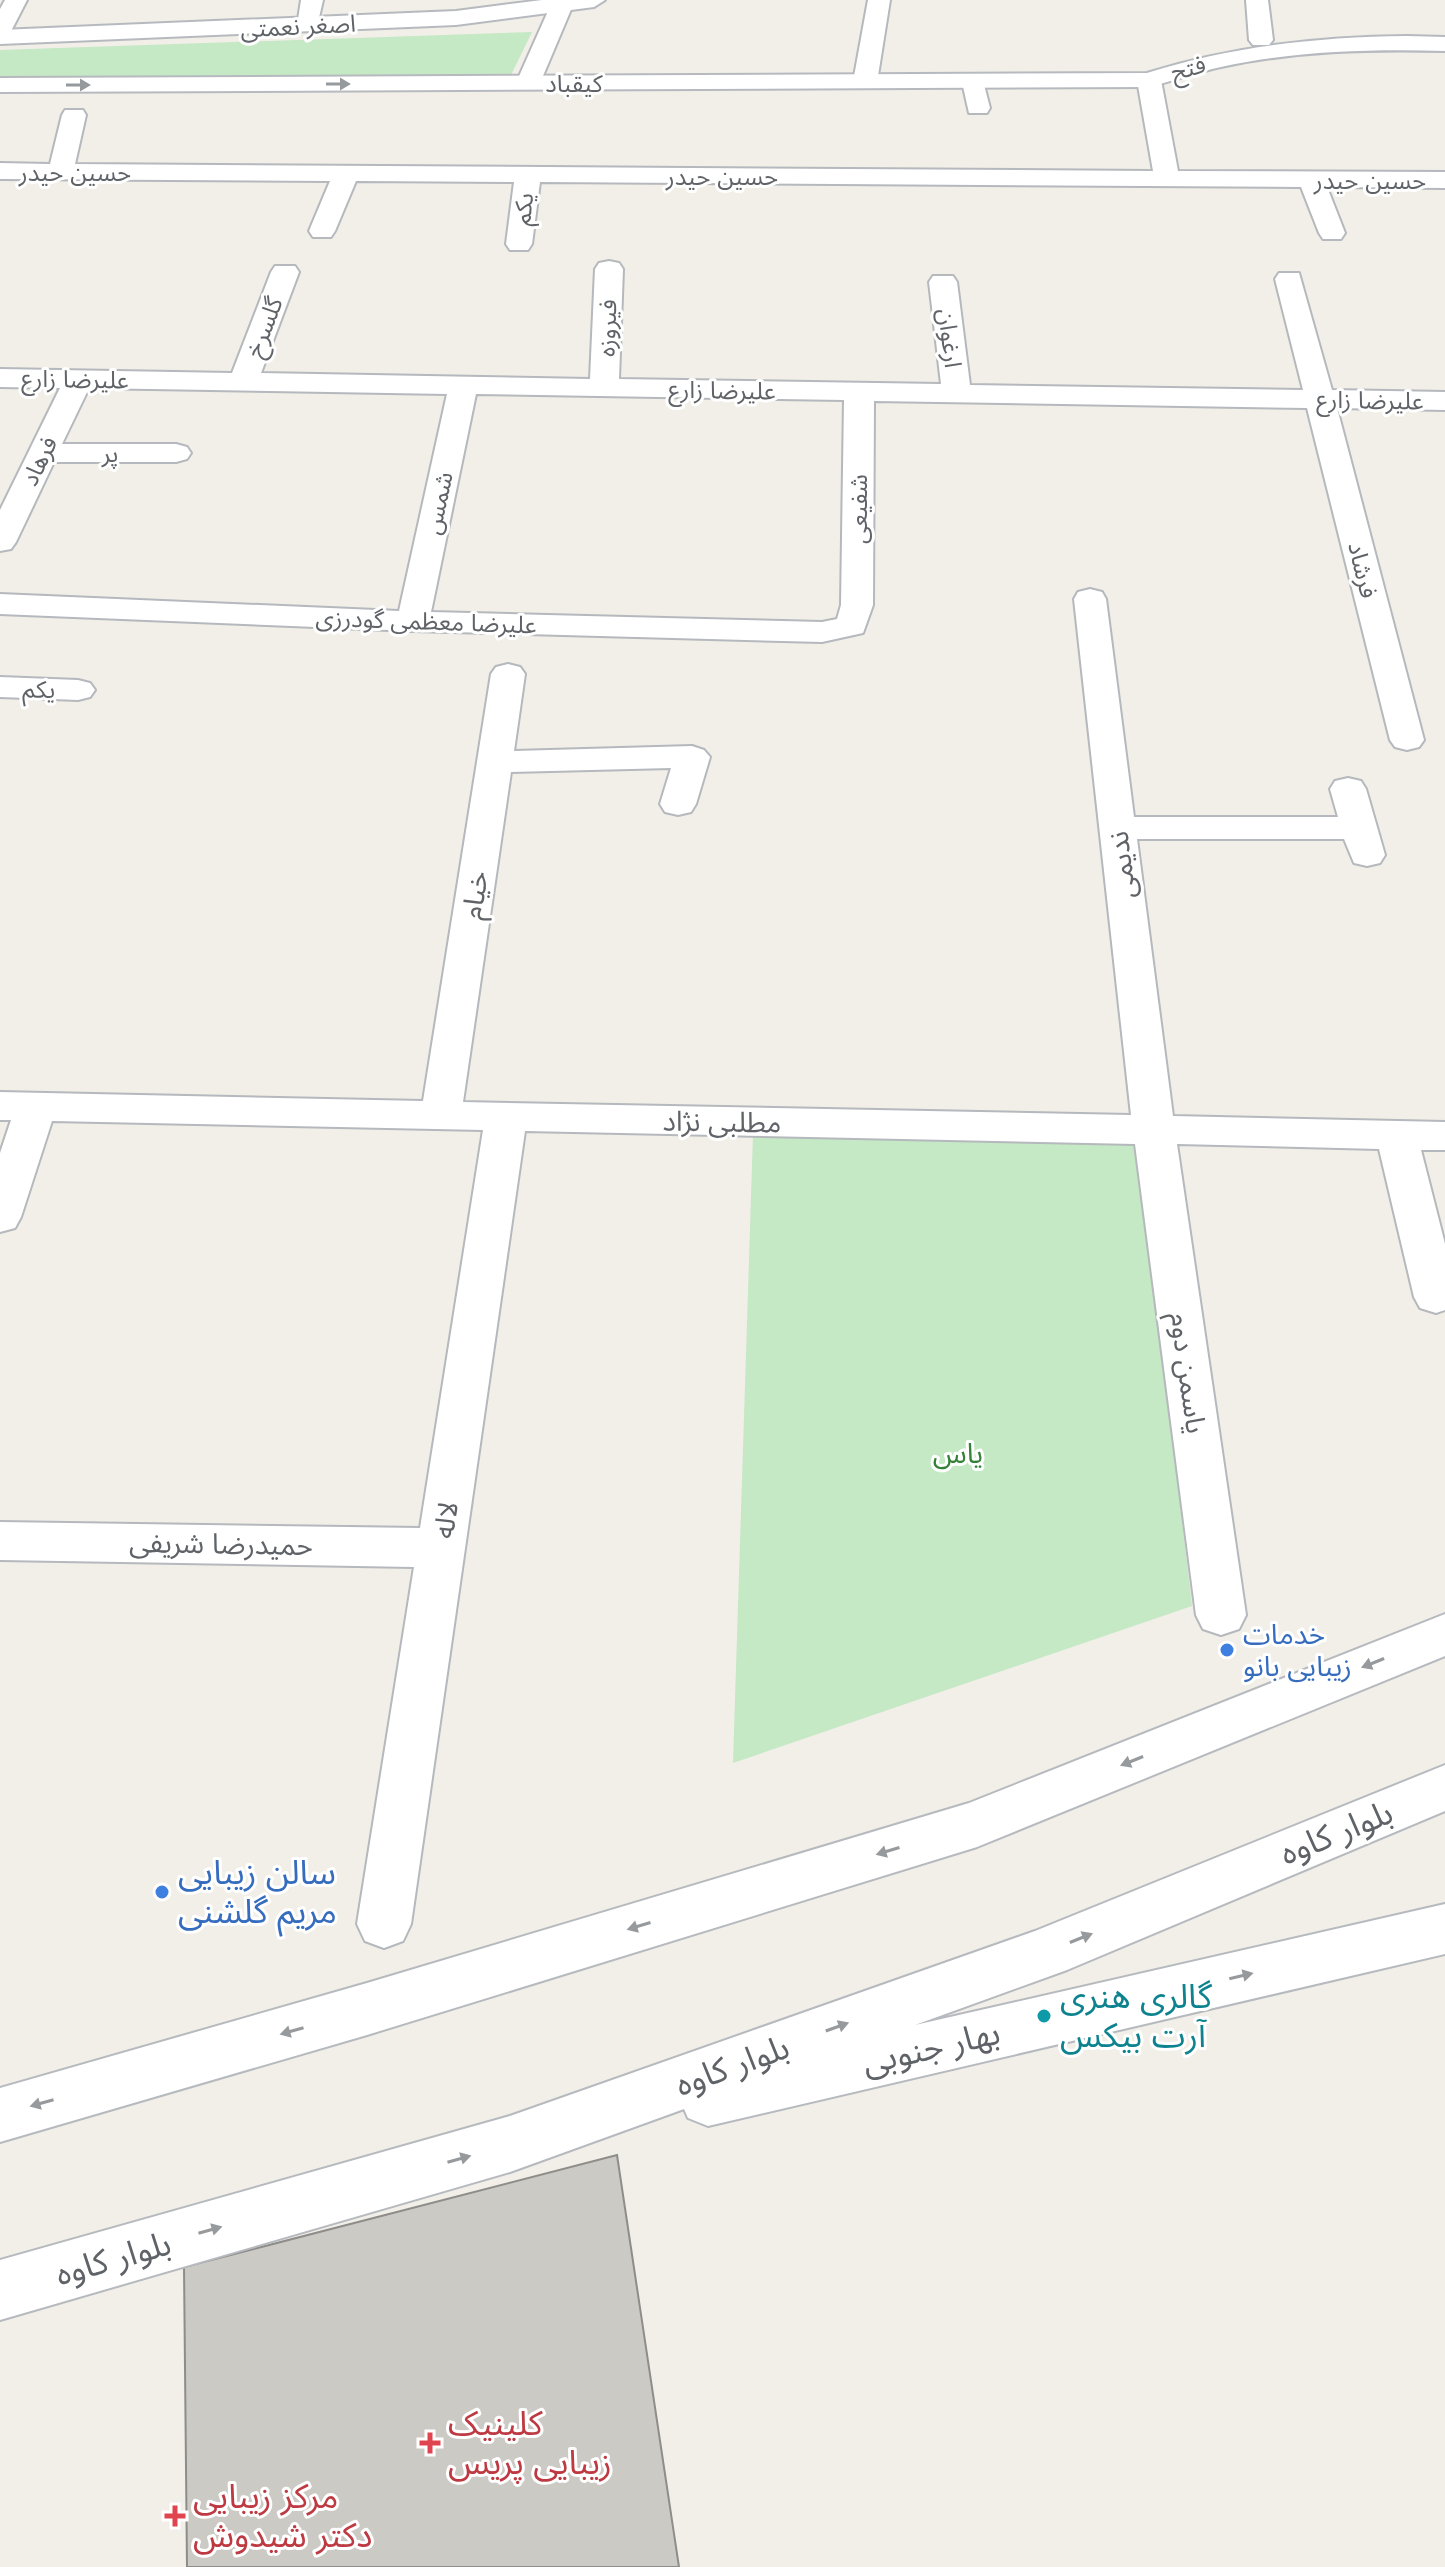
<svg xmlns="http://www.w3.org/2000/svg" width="1445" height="2567" viewBox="0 0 1445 2567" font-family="Helvetica,'Noto Sans Arabic',sans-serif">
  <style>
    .green { fill: #c5e8c5 }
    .building { fill: #cccac5; stroke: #8f8d8a; stroke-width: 2 }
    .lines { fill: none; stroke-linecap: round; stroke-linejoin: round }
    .street-casing { stroke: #b5b8bc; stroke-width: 4 }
    .secondary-casing { stroke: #b6babf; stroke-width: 4 }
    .street { fill: #fff; fill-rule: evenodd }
    .secondary { fill: #fff; fill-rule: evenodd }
    .oneway { fill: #979a9d }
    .shop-dot { fill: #3f7fe0; stroke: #fff; stroke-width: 3 }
    .culture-dot { fill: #0f9aa8; stroke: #fff; stroke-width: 3 }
    .health-dot { fill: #e0444e; stroke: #fff; stroke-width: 3 }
    .labels { text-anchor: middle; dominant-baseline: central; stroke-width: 6; stroke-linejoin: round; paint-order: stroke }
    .far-street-label { font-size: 24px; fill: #5f6368; stroke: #fff }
    .street-label { font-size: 28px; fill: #5f6368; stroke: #fff }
    .park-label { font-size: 28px; fill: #348238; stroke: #fff }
    .shop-label { font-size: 28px; fill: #366cbe; stroke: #fff; text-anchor: start }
    .near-street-label { font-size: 34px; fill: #5f6368; stroke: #fff }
    .near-shop-label { font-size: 34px; fill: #366cbe; stroke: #fff; text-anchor: start }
    .near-culture-label { font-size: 34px; fill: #0d838f; stroke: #fff; text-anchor: start }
    .near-health-label { font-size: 34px; fill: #be3a42; stroke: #fff; text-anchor: start }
  </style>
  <rect width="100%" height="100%" fill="#f1efe8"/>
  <path class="green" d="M532,32l-21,43 -511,2v-27z
    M753,1134l384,5 55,467 -459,157z"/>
  <path class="building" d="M617,2155l62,412h-492l-3,-300z"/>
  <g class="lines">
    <defs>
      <path id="street" d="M5,0h22l-19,37 -8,2v-30z
        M301,0h22l-7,31h-16l-3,-5z
        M553,0h22l-35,83 -4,5h-16l-4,-5z
        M868,0h22l-13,82 -4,5h-16l-4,-5z
        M1246,0h22l5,40 -4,5h-16l-4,-5z
        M1149,73l8,2 4,5 17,91 267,1v16l-118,-1 18,46 -4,6h-18l-4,-6 -18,-46 -761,-5 -8,62 -4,6h-18l-4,-6 8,-62 -158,-1 -21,50 -4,6h-18l-4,-6 21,-50 -330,-2v-16l50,1 12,-49 3,-5h18l3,5 -11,49 1078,7 -16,-91 4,-5z
        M974,75l8,2 8,31 -3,5h-18l-7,-31 4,-5z
        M609,261l10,2 4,6 -4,110 322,5 -12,-102 4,-6h20l4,6 13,103 333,5 -28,-111 4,-6h20l33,117 113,2v18l-108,-2 87,332 -5,7 -12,3 -12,-3 -5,-7 -83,-332 -433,-7 -1,204 -10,28 -41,9 -409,-11 -413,-17v-20l399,17 48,-217 -358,-6 -27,56h114l11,3 4,6 -4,6 -11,3h-122l-38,80 -5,7 -11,2v-41l60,-122 -60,-1v-18l232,4 39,-101 4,-6h20l4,6 -38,101 329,6 5,-110 4,-6zM476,394l368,6 -3,205 -4,14 -15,3 -391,-10z
        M1090,589l12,3 4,7 28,218h204l-8,-28 5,-8 13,-3 13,3 5,8 19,66 -5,8 -13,3 -13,-3 -10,-24h-207l36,277 272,6v28h-24l24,94v66l-9,3 -16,-5 -6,-11 -35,-148 -202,-5 69,471 -7,14 -18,6 -18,-6 -7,-14 -61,-471 -610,-13 -114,793 -8,17 -19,7 -19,-7 -8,-17 57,-357 -414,-7v-38l420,6 63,-398 -431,-9 -31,96 -6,11 -15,4v-79l11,-33h-11v-28l423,9 68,-427 5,-7 12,-3 12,3 5,7 -11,77 178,-5 12,4 6,7 -14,47 -5,8 -13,3 -13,-3 -5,-8 11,-36 -160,4 -48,330 668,13 -57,-516 4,-7z
        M0,677l78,3 12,3 5,7 -5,7 -12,3 -78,-3z"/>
      <path id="secondary" d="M542,0h63l-11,7 -138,18 -456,19v-14l456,-19z
        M1407,36l38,1v14c-75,-2 -150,0 -224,16 -24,5 -48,14 -72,20l-1149,5v-14l1147,-5c86,-27 171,-36 260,-37z
        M1445,1614v42l-468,191 -610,188 -367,107v-54l367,-105 602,-180z
        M1445,1765v46l-378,159 -152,55 530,-121v50l-737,172 -20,-8 -4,-9 -174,63 -510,148v-60l510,-144 525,-185z"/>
    </defs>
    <use href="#street" class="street-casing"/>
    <use href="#secondary" class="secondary-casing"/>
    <use href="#street" class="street"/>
    <use href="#secondary" class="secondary"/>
  </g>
  <defs><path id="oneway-solid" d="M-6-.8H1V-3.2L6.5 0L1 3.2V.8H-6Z" transform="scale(2)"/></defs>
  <g class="oneway">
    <use href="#oneway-solid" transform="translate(338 84)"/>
    <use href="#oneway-solid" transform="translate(78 85)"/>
    <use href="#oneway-solid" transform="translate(1373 1663) rotate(158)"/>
    <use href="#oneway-solid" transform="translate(1132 1761) rotate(158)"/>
    <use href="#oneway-solid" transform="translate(888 1851) rotate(163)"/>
    <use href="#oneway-solid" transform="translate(639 1926) rotate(163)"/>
    <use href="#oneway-solid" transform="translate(1081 1938) rotate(-22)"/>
    <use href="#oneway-solid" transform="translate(1241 1976) rotate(-13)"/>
    <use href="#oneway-solid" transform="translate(837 2027) rotate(-20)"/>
    <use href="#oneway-solid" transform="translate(292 2031) rotate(164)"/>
    <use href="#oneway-solid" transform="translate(42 2103) rotate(164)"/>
    <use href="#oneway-solid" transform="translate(459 2159) rotate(-16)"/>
    <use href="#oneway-solid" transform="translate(210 2230) rotate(-16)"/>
  </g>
  <g class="shop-dot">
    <circle cx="1227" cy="1650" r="8"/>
    <circle cx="162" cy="1892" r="8"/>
  </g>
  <circle class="culture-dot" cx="1044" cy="2016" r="8"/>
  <g class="health-dot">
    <path d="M426 2431h8v8h8v8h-8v8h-8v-8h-8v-8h8z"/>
    <path d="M171 2504h8v8h8v8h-8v8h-8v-8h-8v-8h8z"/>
  </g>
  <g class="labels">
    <g class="far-street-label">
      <text transform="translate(298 26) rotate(-3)">اصغر نعمتی</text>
      <text transform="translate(1188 68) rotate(-16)">فتح</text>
      <text x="574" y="83">کیقباد</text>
      <text x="75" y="172">حسین حیدر</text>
      <text x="722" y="176">حسین حیدر</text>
      <text x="1370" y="180">حسین حیدر</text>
      <text transform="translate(523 209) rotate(-83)">یکم</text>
      <text transform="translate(264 327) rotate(-69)">گلسرخ</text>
      <text transform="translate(607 328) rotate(-88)">فیروزه</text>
      <text transform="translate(950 338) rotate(83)">ارغوان</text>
      <text transform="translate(75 379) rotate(1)">علیرضا زارع</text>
      <text transform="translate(722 390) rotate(1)">علیرضا زارع</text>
      <text transform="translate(1370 400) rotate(1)">علیرضا زارع</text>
      <text x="110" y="453">پر</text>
      <text transform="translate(39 461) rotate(-64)">فرهاد</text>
      <text transform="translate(438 503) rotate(-78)">شمس</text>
      <text transform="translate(858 509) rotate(-90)">شفیعی</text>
      <text transform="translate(1363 570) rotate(76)">فرشاد</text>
      <text transform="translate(426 621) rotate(2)">علیرضا معظمی گودرزی</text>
      <text transform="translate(39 689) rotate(2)">یکم</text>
    </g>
    <g class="street-label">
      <text transform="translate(1122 865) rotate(-97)">ندیمی</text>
      <text transform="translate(475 895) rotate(-81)">خیام</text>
      <text transform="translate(722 1122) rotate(1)">مطلبی نژاد</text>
      <text transform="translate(1188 1373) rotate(82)">یاسمن دوم</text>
      <text transform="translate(446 1520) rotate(-81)">لاله</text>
      <text transform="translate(221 1544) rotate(1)">حمیدرضا شریفی</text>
    </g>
    <g class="park-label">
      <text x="958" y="1453">یاس</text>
    </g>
    <g class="shop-label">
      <text x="1243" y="1634">خدمات<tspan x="1243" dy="32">زیبایی بانو</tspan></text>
    </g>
    <g class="near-street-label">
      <text transform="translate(1336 1832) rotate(-22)">بلوار کاوه</text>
      <text transform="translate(931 2047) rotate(-13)">بهار جنوبی</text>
      <text transform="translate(732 2065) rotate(-20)">بلوار کاوه</text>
      <text transform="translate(113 2258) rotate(-16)">بلوار کاوه</text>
    </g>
    <g class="near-shop-label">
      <text x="178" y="1872">سالن زیبایی<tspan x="178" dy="39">مریم گلشنی</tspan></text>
    </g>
    <g class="near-culture-label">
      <text x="1060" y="1996">گالری هنری<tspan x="1060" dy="39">آرت بیکس</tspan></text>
    </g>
    <g class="near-health-label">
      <text x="448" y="2423">کلینیک<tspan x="448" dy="39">زیبایی پریس</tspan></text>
      <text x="193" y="2496">مرکز زیبایی<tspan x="193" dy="39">دکتر شیدوش</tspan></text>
    </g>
  </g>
</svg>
